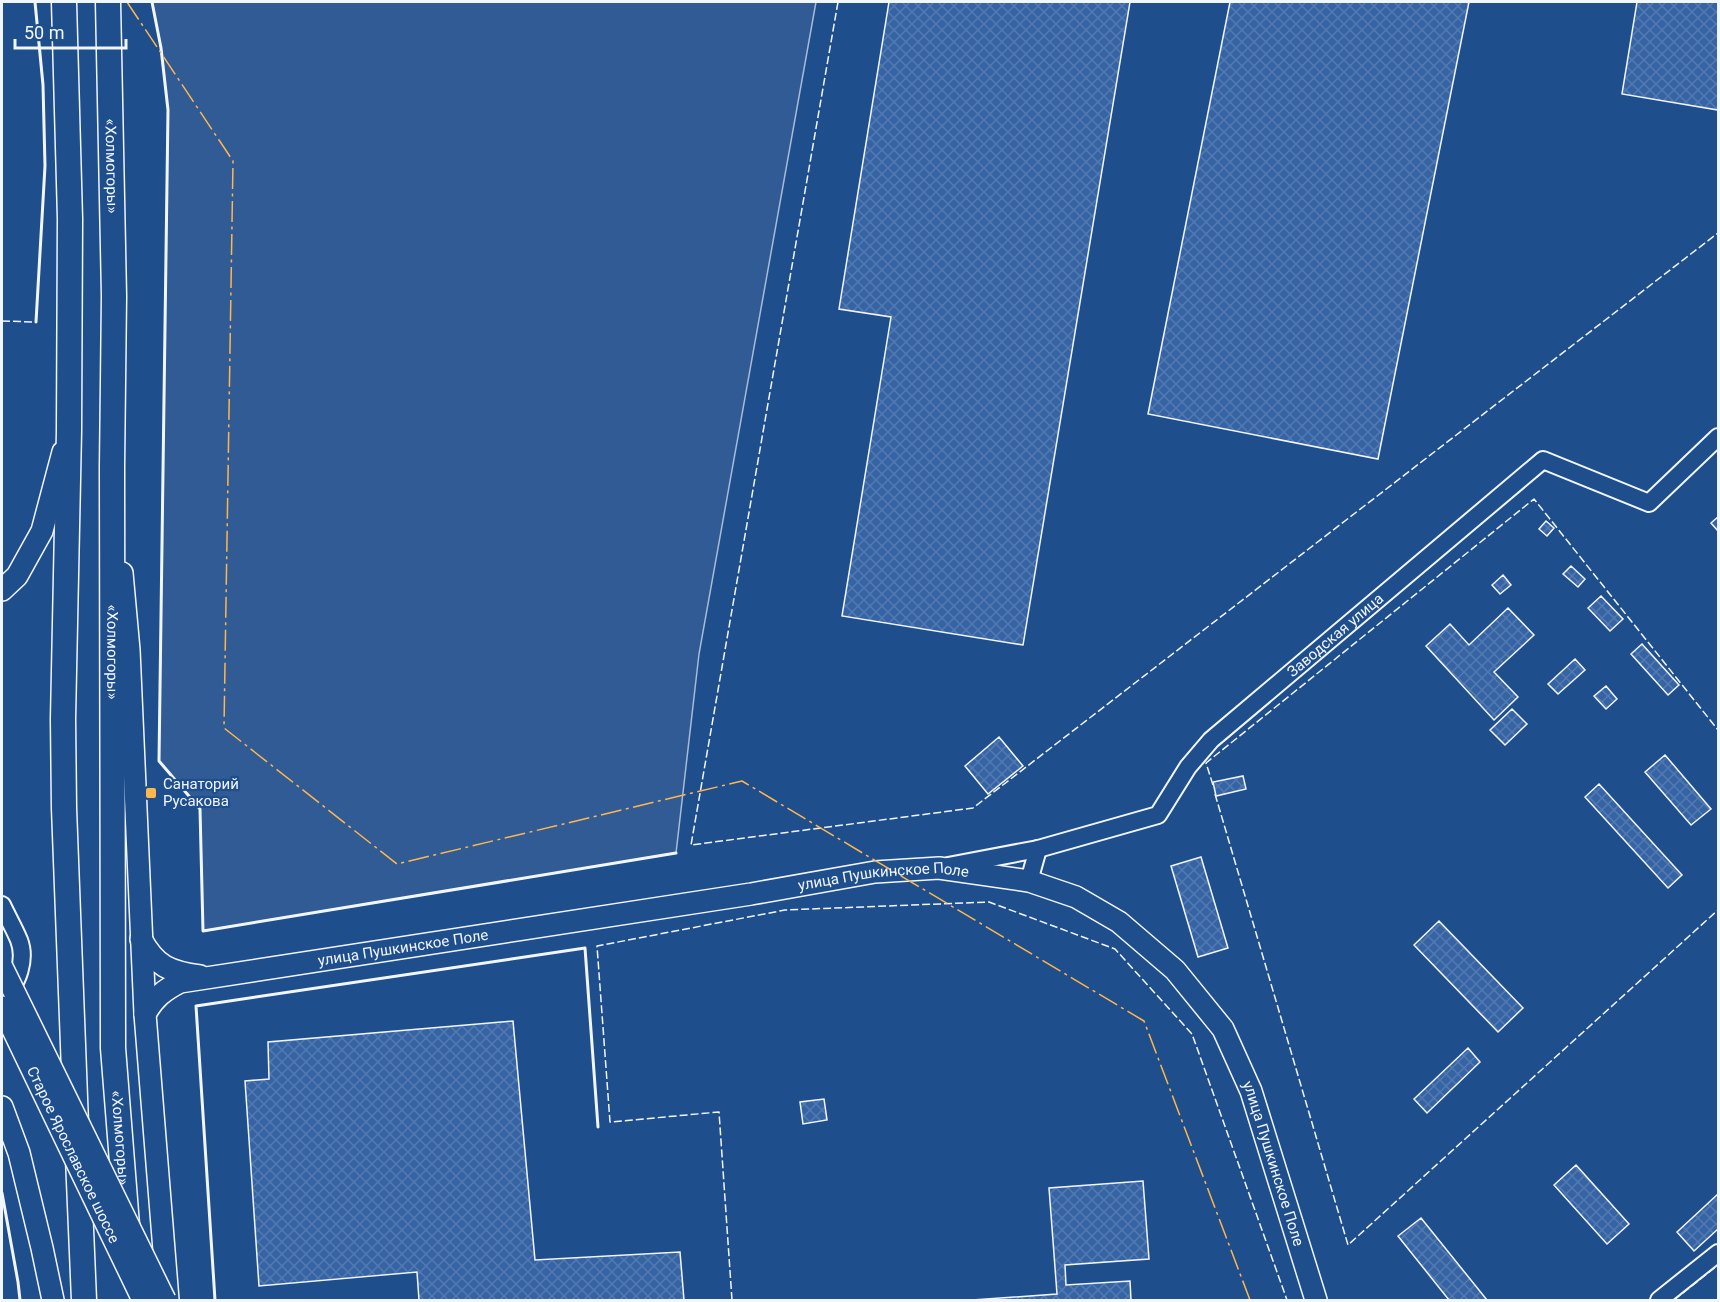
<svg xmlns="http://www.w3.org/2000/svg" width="1720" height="1302" viewBox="0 0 1720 1302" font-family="Roboto,sans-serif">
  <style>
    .green { fill: #305b95; stroke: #a8bbd7; stroke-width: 1.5 }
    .building { fill: url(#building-cross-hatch); stroke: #f2f6ff; stroke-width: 1.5 }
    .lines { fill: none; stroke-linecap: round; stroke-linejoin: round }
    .minor-casing { stroke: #f2f6ff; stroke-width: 20 }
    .major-casing { stroke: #f2f6ff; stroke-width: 24 }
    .highway-casing { stroke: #f2f6ff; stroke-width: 27 }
    .minor { stroke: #1f4e8c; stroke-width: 16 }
    .major { stroke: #1f4e8c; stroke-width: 21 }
    .highway { stroke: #1f4e8c; stroke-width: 24 }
    .major-bridge-casing { stroke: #f2f6ff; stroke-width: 24; stroke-linecap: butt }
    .major-bridge { stroke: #1f4e8c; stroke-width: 21 }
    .fence { stroke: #f2f6ff; stroke-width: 1.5; stroke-dasharray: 8 3; stroke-linecap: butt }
    .wall { stroke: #f2f6ff; stroke-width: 3 }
    .power { stroke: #ffb74d; stroke-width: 1.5; stroke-dasharray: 21 4.5 3 4.5; stroke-linecap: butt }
    .poi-dot { fill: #ffb74d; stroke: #1f4e8c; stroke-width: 2 }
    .labels { text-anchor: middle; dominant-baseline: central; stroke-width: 4.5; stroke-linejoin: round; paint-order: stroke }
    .street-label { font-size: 15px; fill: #f2f6ff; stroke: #1f4e8c }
    .poi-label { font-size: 15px; fill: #f2f6ff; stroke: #1f4e8c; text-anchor: start }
  </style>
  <defs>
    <pattern id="building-cross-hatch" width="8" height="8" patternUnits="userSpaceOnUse" patternTransform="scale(1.5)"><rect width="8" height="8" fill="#3563a3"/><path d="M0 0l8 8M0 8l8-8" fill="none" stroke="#537ab1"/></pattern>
  </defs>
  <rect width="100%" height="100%" fill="#1f4e8c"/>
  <path class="green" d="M152,2h664l-117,652 -23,199 -473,78 -3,-122 -41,-48 9,-651 -7,-62z"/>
  <path class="building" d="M889,2h241l-107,643 -181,-29 49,-299 -52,-8z
    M1230,2h239l-91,457 -230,-45z
    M1637,2h81v108l-96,-16z
    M1718,517v14l-7,-8z
    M1546,521l8,7 -7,8 -8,-7z
    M1571,566l14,13 -7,8 -15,-13z
    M1503,575l8,10 -11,9 -8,-9z
    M1601,596l22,23 -13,12 -22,-23z
    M1508,608l26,27 -40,37 24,25 -24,23 -68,-74 24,-22 19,21z
    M1642,644l37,41 -11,10 -37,-41z
    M1575,659l10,11 -27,24 -10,-10z
    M1606,686l11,13 -11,10 -12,-13z
    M1512,709l15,15 -22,21 -15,-15z
    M999,737l24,29 -35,28 -23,-28z
    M1665,755l46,54 -20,16 -46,-53z
    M1243,776l3,13 -30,7 -3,-14z
    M1599,784l83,91 -14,13 -83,-91z
    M1201,857l27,91 -30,9 -27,-91z
    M1439,921l84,87 -25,24 -84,-87z
    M513,1021l22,239 145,-8 4,48h-265l-2,-28 -158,14 -14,-205 24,-2 -1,-37z
    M1468,1048l12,14 -53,51 -13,-14z
    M824,1099l3,21 -24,4 -3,-22z
    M1576,1165l53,59 -22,20 -53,-59z
    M1143,1181l6,78 -84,6 1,20 64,-4 1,19h-159l85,-6 -8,-106z
    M1718,1194v35l-24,22 -17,-19z
    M1421,1218l66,82h-38l-51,-64z"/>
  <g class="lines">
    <defs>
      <g id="minor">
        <path id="s1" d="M948,866l90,-17 120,-34 30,-48 23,-27 332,-280 106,43 69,-66"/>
        <path d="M1029,881l9,-32"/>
        <path d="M2,905c5,11 12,23 17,35 7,18 0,46 -17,55"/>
        <path d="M1659,1300l59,-47"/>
      </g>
      <g id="major">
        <path d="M122,573l7,77 16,364 23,286"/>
        <path d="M2,590l15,-14 25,-45 21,-79"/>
        <path d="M141,939c15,27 28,33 59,37"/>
        <path id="s2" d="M145,1014c9,-16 19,-24 35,-32l571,-88 124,-22 64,-4 90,13 47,16 43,25 56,48 48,59 28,62 65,209"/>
        <path d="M2,1107l17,46 23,95 11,52"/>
      </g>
      <g id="highway">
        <path d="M64,2l6,217 -1,212 -6,288 1,89 12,316"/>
        <path id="s3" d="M108,2l6,294 -2,171 1,581 14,177"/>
        <path d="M78,1158l6,142"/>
      </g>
    </defs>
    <use href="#minor" class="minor-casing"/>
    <use href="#major" class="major-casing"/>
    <use href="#highway" class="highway-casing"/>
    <use href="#minor" class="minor"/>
    <use href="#major" class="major"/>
    <use href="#highway" class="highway"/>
    <defs>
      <g id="major-bridge">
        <path d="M2,967l163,333"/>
        <path id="s4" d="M2,1007l141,293"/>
      </g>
    </defs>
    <use href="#major-bridge" class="major-bridge-casing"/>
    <use href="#major-bridge" class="major-bridge"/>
    <path class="fence" d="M838,2l-147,843 282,-37 745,-575
      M2,321l34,1
      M1213,785l-7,-22 328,-264 184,231
      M1215,794l133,451 370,-335
      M732,1300l-13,-188 -109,10 -13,-176 188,-36 204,-8 126,47 77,85 95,266
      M1674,1300l44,-35"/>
    <path class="wall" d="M35,2l8,83 2,81 -9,156
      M152,2l9,46 7,62 -9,651 41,48 3,122 473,-78
      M2,1193l16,89 2,18
      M215,1300l-19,-294 389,-58 13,179"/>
    <path class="power" d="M127,2l106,159 -9,567 173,136 345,-83 402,240 106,279"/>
  </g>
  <rect class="poi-dot" x="145" y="787" width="12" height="12" rx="3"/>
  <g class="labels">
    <g class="street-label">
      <text stroke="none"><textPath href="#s3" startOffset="164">«Холмогоры»</textPath></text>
      <text stroke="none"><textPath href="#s1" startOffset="471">Заводская улица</textPath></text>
      <text stroke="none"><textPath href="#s3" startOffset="650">«Холмогоры»</textPath></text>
      <text stroke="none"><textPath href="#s2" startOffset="760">улица Пушкинское Поле</textPath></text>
      <text stroke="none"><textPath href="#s2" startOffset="274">улица Пушкинское Поле</textPath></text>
      <text stroke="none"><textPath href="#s3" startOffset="1136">«Холмогоры»</textPath></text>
      <text stroke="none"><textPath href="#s4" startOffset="164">Старое Ярославское шоссе</textPath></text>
      <text stroke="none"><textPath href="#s2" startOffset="1300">улица Пушкинское Поле</textPath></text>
    </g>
    <g class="poi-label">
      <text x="163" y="784">Санаторий<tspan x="163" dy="17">Русакова</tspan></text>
    </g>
  </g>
  <rect width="1720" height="1302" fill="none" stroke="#f2f6ff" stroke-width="6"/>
  <path d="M15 39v9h111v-9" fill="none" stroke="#f2f6ff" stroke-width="3"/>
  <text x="24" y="39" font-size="18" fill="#f2f6ff" stroke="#1f4e8c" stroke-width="4.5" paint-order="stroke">50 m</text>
</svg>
